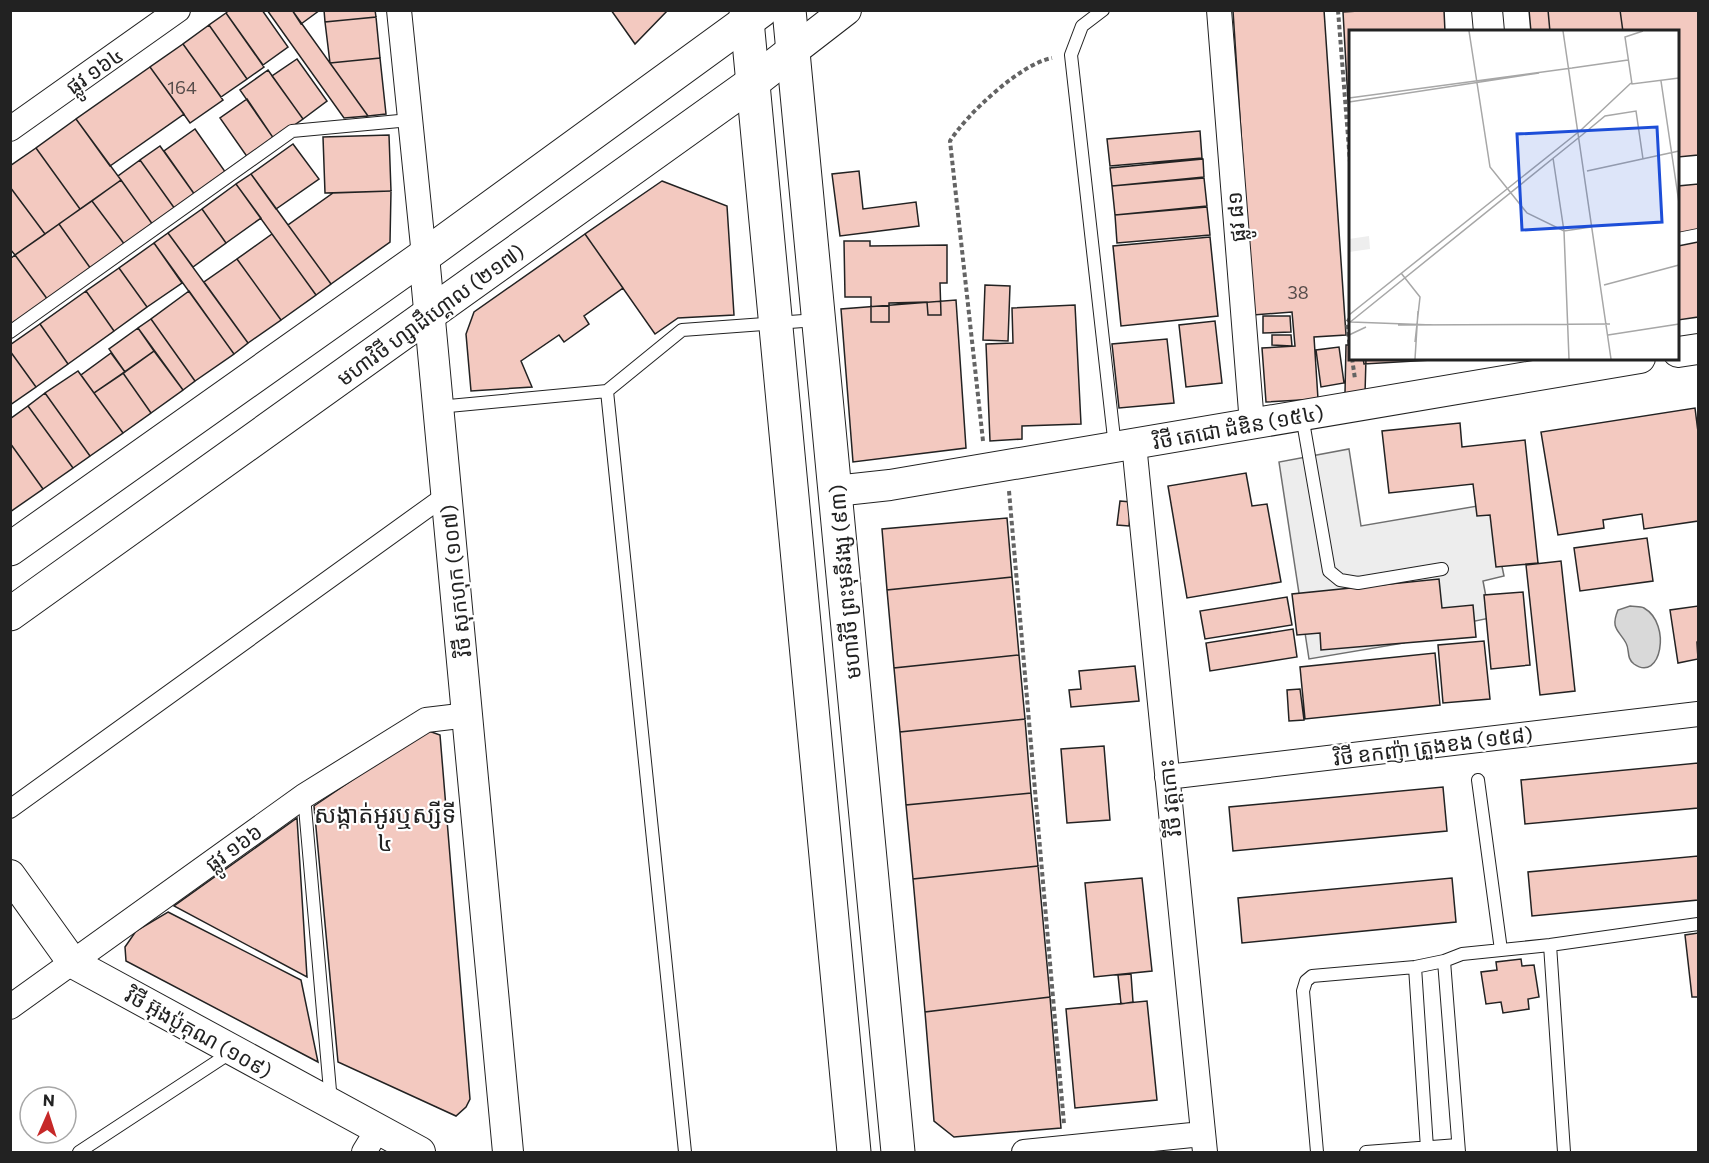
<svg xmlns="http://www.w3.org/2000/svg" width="1709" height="1163" viewBox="0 0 1709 1163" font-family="Commissioner,'Noto Sans Khmer',sans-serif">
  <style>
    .parking { fill: #ededed; stroke: #6f6f6f; stroke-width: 1.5 }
    .water { fill: #d9d9d9; stroke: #6f6f6f; stroke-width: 1.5 }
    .building { fill: #f3c9c0; stroke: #222; stroke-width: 1.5 }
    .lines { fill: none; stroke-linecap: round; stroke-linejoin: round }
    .service-casing { stroke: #222; stroke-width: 14 }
    .pedestrian-casing { stroke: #222; stroke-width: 20 }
    .minor-casing { stroke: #222; stroke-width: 26 }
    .tertiary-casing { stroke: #222; stroke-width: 32 }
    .primary-casing { stroke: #222; stroke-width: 35 }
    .trunk-casing { stroke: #222; stroke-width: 35 }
    .path { stroke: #646464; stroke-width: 4; stroke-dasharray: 4.5 3; stroke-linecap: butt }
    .service { stroke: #fff; stroke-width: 12 }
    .pedestrian { stroke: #fff; stroke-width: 18 }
    .minor { stroke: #fff; stroke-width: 24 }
    .tertiary { stroke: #fff; stroke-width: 30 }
    .primary { stroke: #fff; stroke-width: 33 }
    .trunk { stroke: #fff; stroke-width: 33 }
    .labels { text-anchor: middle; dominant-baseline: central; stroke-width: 4.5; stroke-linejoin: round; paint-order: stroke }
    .number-label { font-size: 18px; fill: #564c4a }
    .street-label { font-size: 21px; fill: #222; stroke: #fff }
    .quarter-label { font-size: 24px; fill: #222; stroke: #fff }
    .inset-road { fill: none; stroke: #a7a7a7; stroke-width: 1.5 }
    .view { fill: #1d4ed8; fill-opacity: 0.15; stroke: #1d4ed8; stroke-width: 3 }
    .inset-edge { fill: none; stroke: #222; stroke-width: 3 }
  </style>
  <rect width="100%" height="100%" fill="#fff"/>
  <path class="parking" d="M1349,449l12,77 128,-22 15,72 -21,5 7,37 -88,18 2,7 -95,16 -30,-197z"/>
  <path class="water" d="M1630,606c4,1 10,0 14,2 28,16 17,75 -10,56 -8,-6 -4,-14 -8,-21 -7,-13 -16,-14 -8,-33z"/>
  <path class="building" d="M229,10h33l26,37 -25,18 -37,-52z
    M267,10h25l76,106 -24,2z
    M292,10h28l-19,14z
    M324,10h51l1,7 -51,5z
    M611,10h57l-33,34z
    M1324,10l22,325 -32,2 4,62 -52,3 -4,-54 33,-2 -3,-34 -39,3 -20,-304z
    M1374,10h70l1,22h-95v105l-7,-125z
    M1529,10h91l3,22h-92z
    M1548,10h150v145l-20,2v-125h-128z
    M226,13l38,54 -17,12 -38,-54z
    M376,17l4,41 -50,5 -5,-41z
    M209,25l38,54 -26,18 -38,-53z
    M183,44l40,56 -33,23 -40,-56z
    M380,58l6,56 -18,2 -38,-53z
    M297,59l30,42 -24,18 -31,-43z
    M150,67l34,47 -74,52 -34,-47z
    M268,70l35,49 -29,20 -34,-49z
    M247,99l27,40 -26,19 -28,-40z
    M76,119l45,61 -41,29 -44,-61z
    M195,129l31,44 -31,22 -31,-44z
    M1200,131l2,27 -92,8 -3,-27z
    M389,135l2,56 -66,2 -2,-56z
    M293,144l26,35 -43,30 -25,-35z
    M160,146l35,49 -20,14 -35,-49z
    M36,148l44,61 -35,25 -35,-47v-21z
    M1203,159l1,18 -92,9 -2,-18z
    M140,160l35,49 -22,16 -35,-49z
    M859,171l4,38 53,-7 3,24 -79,10 -8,-62z
    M251,174l80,110 -15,11 -80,-111z
    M1204,178l3,28 -92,9 -3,-29z
    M121,180l32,45 -28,20 -33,-44z
    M662,181l65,25 7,109 -56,3 -23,16 -70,-100z
    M236,184l25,34 -35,25 -24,-34z
    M1698,184v46l-20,4v-48z
    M10,187l35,47 -30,21 -5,-6z
    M391,191l-1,51 -59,42 -43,-59 45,-32z
    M92,201l33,44 -34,24 -32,-45z
    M1207,207l3,28 -93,8 -2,-28z
    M202,209l24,34 -33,24 -25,-34z
    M59,224l32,45 -43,31 -33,-45z
    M168,233l80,110 -14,11 -80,-111z
    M272,234l44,61 -35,25 -44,-61z
    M585,234l38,54 -39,28 5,8 -25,18 -5,-7 -38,26 11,26 -61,4 -5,-57 8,-22z
    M1210,237l8,79 -97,10 -8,-80z
    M844,241h26v5l77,-1v38h-7l1,32h-13l-1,-13 -38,1v19h-18v-25h-26z
    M1698,242v75l-20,3v-74z
    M154,243l28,40 -35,24 -28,-39z
    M15,255l33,45 -38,25v-66z
    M237,259l44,61 -33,23 -44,-61z
    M119,268l28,39 -33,24 -28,-40z
    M985,285l25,1 -2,55 -25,-1z
    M86,291l28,40 -46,33 -28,-40z
    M189,291l45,63 -39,27 -44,-62z
    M956,300l10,148 -113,14 -12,-153z
    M1075,305l6,119 -59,2v13l-32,2 -4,-97 27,-1 -1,-35z
    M1263,316h27l1,16 -28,1z
    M151,319l44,62 -12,9 -45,-62z
    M1215,321l7,62 -36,4 -7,-62z
    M40,324l28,40 -32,23 -26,-36v-6z
    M138,328l16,23 -29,21 -16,-23z
    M1272,335h19l1,11 -20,-1z
    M1167,339l7,64 -55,5 -7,-64z
    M1346,345h4v13h16l-1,36 -20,-1z
    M1339,347l5,36 -23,4 -5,-37z
    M10,351l26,36 -26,18z
    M154,351l29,39 -32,23 -28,-40z
    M111,353l14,19 -31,21 -13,-18z
    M1363,358h103l-102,6z
    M78,371l45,62 -33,23 -45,-63z
    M123,373l28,40 -28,20 -29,-40z
    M45,393l45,63 -17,12 -45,-62z
    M28,406l45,62 -30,21 -33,-46v-24z
    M1695,408l3,24v89l-54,8 -2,-15 -39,6 1,8 -46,7 -17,-103z
    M1460,423l2,24 63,-7 13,123 -42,4 -6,-52 -13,1 -4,-32 -84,9 -7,-62z
    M10,443l33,46 -33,23z
    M1246,473l6,33 15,-2 14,78 -94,16 -19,-112z
    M1120,501l11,1 -2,24 -12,-1z
    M1007,518l5,59 -125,13 -5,-61z
    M1647,538l6,43 -73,10 -6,-43z
    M1561,561l14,130 -35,4 -14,-130z
    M1012,577l7,78 -125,13 -7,-78z
    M1439,579l3,29 31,-3 3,32 -155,13 -1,-17 -23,2 -5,-41z
    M1523,592l7,73 -39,4 -7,-74z
    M1287,597l5,28 -87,14 -5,-28z
    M1698,606v35l-1,1 1,17 -20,4 -8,-53z
    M1293,629l4,28 -87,14 -4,-28z
    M1484,641l6,58 -47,4 -5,-58z
    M1435,653l5,52 -135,14 -5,-52z
    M1019,655l6,64 -125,13 -6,-64z
    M1135,666l4,35 -68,6 -2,-17 12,-1 -2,-18z
    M1300,689l4,31 -15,1 -2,-31z
    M1025,719l6,74 -125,12 -6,-73z
    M426,730l14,5 30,364 -4,8 -10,9 -118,-54 -24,-256z
    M1104,746l6,74 -43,3 -6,-74z
    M1698,763v45l-173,16 -4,-44z
    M1443,787l4,44 -214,20 -4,-44z
    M1031,793l7,73 -125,13 -7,-74z
    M297,818l10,159 -133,-71z
    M1698,856v44l-166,16 -4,-44z
    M1038,866l12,131 -125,15 -12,-133z
    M1142,878l10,93 -58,6 -9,-94z
    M1452,878l4,44 -214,21 -4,-45z
    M168,912l133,68 17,82 -192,-101 -1,-14 11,-16z
    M1698,933v64h-6l-7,-62z
    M1521,959l1,7 12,-1 5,32 -11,2 1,10 -26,4 -2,-11 -15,2 -5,-32 16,-2 -1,-8z
    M1131,974l2,28 -12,2 -3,-29z
    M1050,997l11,131 -107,9 -20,-16 -9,-109z
    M1147,1001l10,99 -82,8 -9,-99z"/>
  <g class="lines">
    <defs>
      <path id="service" d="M1103,10l-21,16 -11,29 44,392
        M1678,239l20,-4
        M10,332l282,-201 118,-11
        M438,407l169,-16
        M1302,416l27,155 11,9 18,3 84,-14
        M1478,780l23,170
        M304,796l27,306
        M1550,945l14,207
        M1415,967l12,181
        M79,1152l154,-101
        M685,1152l-78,-761 75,-61 135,-10
        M1317,1152l-14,-161 3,-10 6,-5 103,-9 29,-6
        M1366,1152l92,-7
        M1459,1152l-15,-191 18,-7 88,-9 148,-21"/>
      <path id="pedestrian" d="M10,809l436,-314"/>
      <path id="minor" d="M399,10l25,246
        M1219,10l33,414
        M10,129l168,-119
        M1134,444l71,708
        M1167,777l531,-63
        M10,1007l294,-211 122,-76 42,-5
        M364,1152l14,-23
        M1024,1152l178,-18"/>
      <path id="tertiary" d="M1487,10l2,22
        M793,51l53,-41
        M424,256l84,896
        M1678,352l20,-3
        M835,491l55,-6 750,-127
        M10,875l63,88 347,189"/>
      <path id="primary" d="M10,549l414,-293 338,-246
        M10,614l742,-531 41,-32"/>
      <path id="trunk" d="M746,10l108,1142
        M789,10l109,1142"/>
    </defs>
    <use href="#service" class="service-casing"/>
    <use href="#pedestrian" class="pedestrian-casing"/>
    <use href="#minor" class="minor-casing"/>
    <use href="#tertiary" class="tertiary-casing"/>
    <use href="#primary" class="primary-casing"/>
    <use href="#trunk" class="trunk-casing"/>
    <path class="path" d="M1338,10l12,152
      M1350,318l-3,5 3,25
      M1352,358l3,21
      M983,441l-33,-300c17,-27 70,-77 102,-83
      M1009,491l55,633"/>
    <use href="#service" class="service"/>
    <use href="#pedestrian" class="pedestrian"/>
    <use href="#minor" class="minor"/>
    <use href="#tertiary" class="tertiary"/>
    <use href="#primary" class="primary"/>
    <use href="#trunk" class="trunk"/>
  </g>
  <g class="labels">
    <g class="number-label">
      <text x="182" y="87">164</text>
      <text x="1298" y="292">38</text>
    </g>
    <g class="street-label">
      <text transform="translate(94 70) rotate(-35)">ផ្លូវ ១៦៤</text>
      <text transform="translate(1235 217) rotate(-95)">ផ្លូវ ៨១</text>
      <text transform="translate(430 314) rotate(-36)">មហាវិថី ហ្សាដឹហ្គោល (២១៧)</text>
      <text transform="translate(1238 426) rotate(-10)">វិថី តេជោ ដំឌិន (១៥៤)</text>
      <text transform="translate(455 581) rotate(-96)">វិថី សុកហុក (១០៧)</text>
      <text transform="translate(844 582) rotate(-95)">មហាវិថី ព្រះមុនីវង្ស (៩៣)</text>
      <text transform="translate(1433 745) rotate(-7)">វិថី ឧកញ៉ា ត្រួងខង (១៥៨)</text>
      <text transform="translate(1169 798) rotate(-96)">វិថី វត្តកោះ</text>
      <text transform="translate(233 847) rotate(-36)">ផ្លូវ ១៦៦</text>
      <text transform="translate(199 1032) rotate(29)">វិថី អ៊ុងប៉ូគុណ (១០៩)</text>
    </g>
    <g class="quarter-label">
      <text x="385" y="813">សង្កាត់អូរឬស្សីទី<tspan x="385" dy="28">៤</tspan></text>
    </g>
  </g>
  <g transform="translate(1349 30)">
    <rect width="330" height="330" fill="#fff"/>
    <path d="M20,206l1,13 -21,3v-13z" fill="#eee"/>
    <path class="inset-road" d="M120,1l21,136 37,46 37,18 27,-4M214,1l48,328M294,1l-18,6 7,47 47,-6M223,38l56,-8M312,51l18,122M0,68l223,-30M0,72l190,-29M232,100l50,-47M233,105l23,-19 31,-5 7,48M204,128l11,73 5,128M238,141l92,-20M52,243l19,24 -5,45M255,255l75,-20M0,285l232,-185M2,292l82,3M0,293l233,-188M49,295l212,-1M0,305l17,-8M259,305l71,-11M66,329l3,-48"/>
    <path class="view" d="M308,97l5,95 -140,8 -5,-96z"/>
    <rect width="330" height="330" class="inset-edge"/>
  </g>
  <rect width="1709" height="1163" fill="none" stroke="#222222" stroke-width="24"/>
  <g transform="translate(48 1115) rotate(3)"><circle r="28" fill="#ffffff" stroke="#a7a7a7" stroke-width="1.5"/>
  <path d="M0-4.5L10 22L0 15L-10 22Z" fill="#c62828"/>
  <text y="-9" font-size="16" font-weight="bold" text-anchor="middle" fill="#222222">N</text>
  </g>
</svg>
